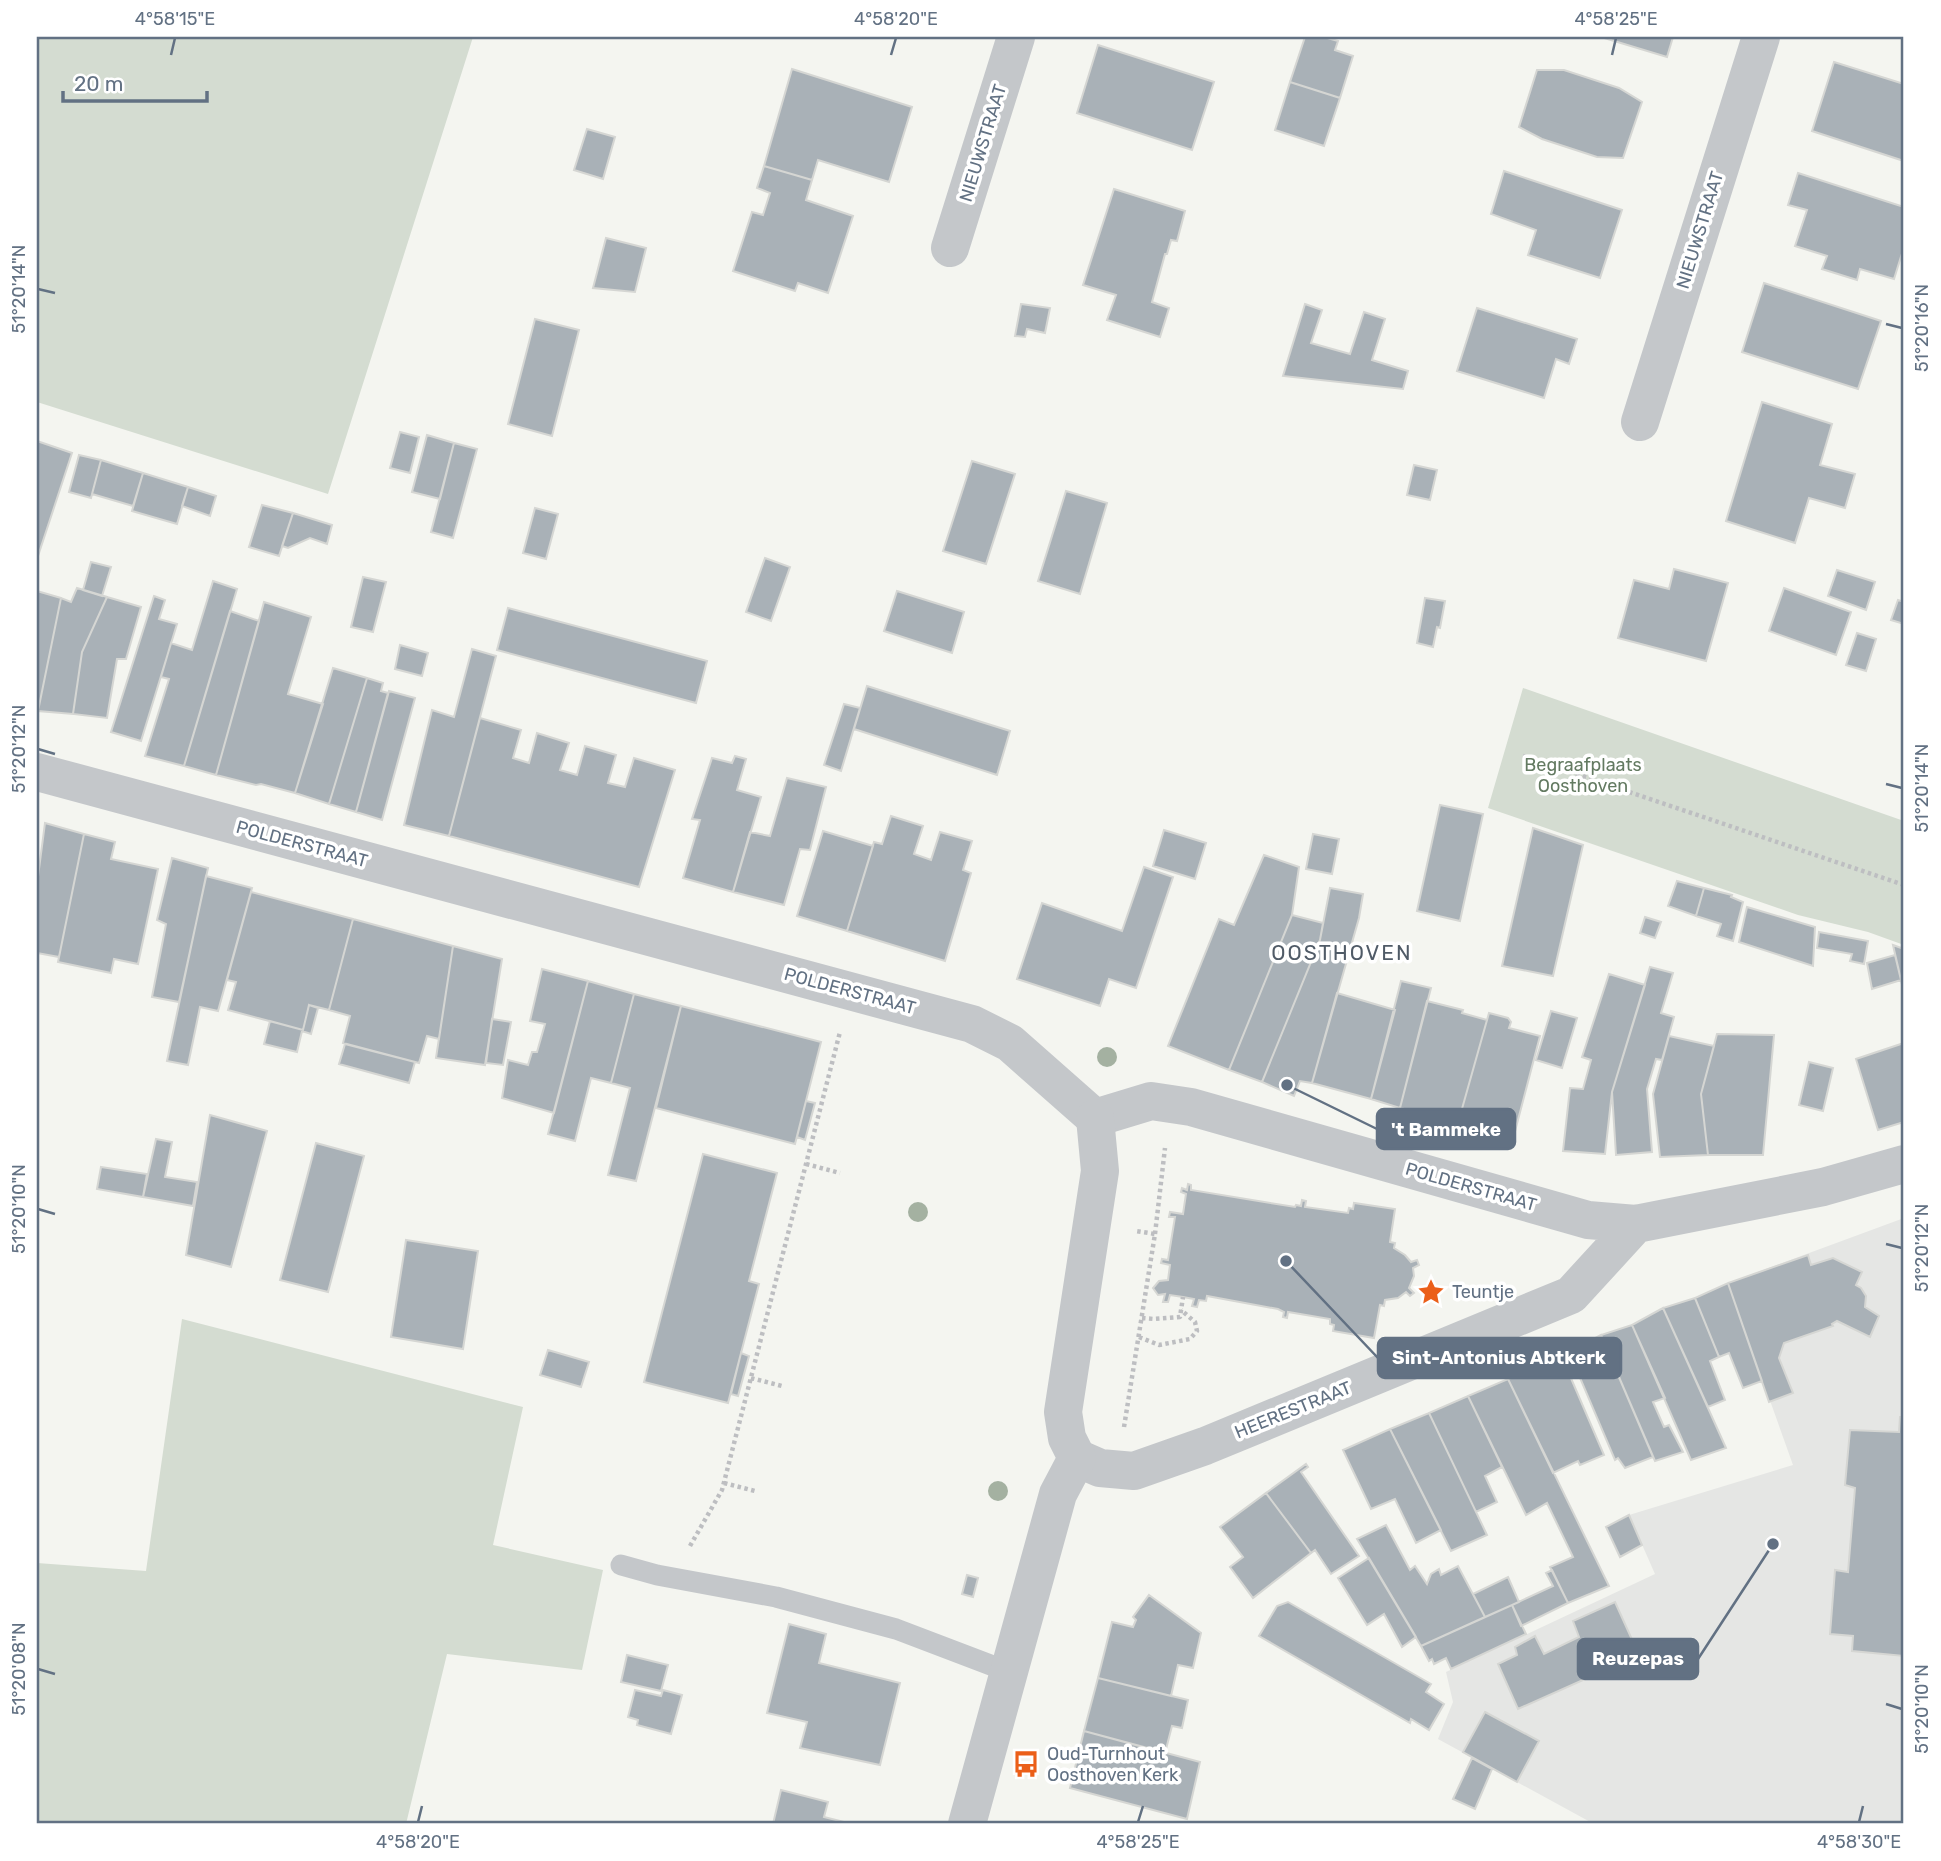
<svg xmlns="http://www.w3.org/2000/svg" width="1941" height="1861" viewBox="0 0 1941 1861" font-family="Rubik,sans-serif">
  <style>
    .built { fill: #e5e6e4 }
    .green { fill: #d4dcd1 }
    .building { fill: #a9b1b7; stroke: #d5d6d3; stroke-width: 2 }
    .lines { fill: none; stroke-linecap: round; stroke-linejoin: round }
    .path { stroke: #bdbec1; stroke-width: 4.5; stroke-dasharray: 3.5 3.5; stroke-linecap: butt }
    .service { stroke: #c4c7ca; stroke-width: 21 }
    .minor { stroke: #c4c7ca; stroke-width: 38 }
    .tertiary { stroke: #c4c7ca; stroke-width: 38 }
    .tree { fill: #a4b1a1 }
    .ticks { fill: none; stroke: #627183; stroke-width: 2.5 }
    .labels { text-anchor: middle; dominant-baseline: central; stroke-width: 7; stroke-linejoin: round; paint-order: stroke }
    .street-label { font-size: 18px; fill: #627183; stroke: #fff }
    .park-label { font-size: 18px; fill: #637a61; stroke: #fff }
    .poi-label { font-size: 18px; fill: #627183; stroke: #fff; text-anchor: start }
    .quarter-label { font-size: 21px; letter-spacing: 2px; fill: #505b67; stroke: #fff }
    .leader { fill: none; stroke: #627183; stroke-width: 2.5 }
    .callout-dot { fill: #627183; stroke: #fff; stroke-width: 2.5 }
    .callout { fill: #627183; stroke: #627183; stroke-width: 2.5 }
    .callout-label { font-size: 19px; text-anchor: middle; font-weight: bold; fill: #fff }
    .neatline { fill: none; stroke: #627183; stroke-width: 2.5 }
    .ticks-label { font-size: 18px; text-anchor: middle; fill: #627183 }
  </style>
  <rect width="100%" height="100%" fill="#f4f5f0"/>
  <path class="built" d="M1904,1218v606h-310l-156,-85 15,-37 -7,-30 209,-98 -26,-59 164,-50 -65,-182z"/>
  <path class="green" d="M37,37h436l-145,457 -291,-92z
    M1523,688l381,133v124l-36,-13 -70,-17 -310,-107z
    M182,1319l341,88 -30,138 110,25 -21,100 -135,-16 -41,170h-369v-261l109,8z"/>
  <path class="building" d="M1305,37h19l14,4 -3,9 18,6 -13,42 -50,-16z
    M1601,37h72l-6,20z
    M1098,45l116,37 -22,68 -115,-37z
    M1834,62l70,22v77l-92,-30z
    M792,69l120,38 -23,75 -71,-22 -6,20 -48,-14z
    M1537,70h27l55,18 23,14 -19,56 -26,-1 -55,-18 -23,-12z
    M1290,82l50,16 -16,48 -49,-16z
    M587,129l28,8 -12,42 -29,-9z
    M764,166l48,14 -6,20 47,16 -25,77 -30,-10 -3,8 -62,-20 19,-59 11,3 7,-22 -13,-5z
    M1504,171l118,39 -22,68 -72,-23 8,-25 -45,-16z
    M1798,173l106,34v40l-10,32 -34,-10 -3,11 -35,-11 5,-13 -32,-10 12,-36 -19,-5z
    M1114,189l71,22 -8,30 -6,-1 -4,14h-2l-13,48 17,6 -9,29 -53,-17 9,-25 -33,-10z
    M606,238l40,10 -11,44 -42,-4z
    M1764,283l117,38 -23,68 -116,-37z
    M1021,304l29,4 -5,25 -18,-4 -2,8 -10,-1z
    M1305,304l17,6 -11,33 39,11 14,-42 21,7 -13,41 36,11 -5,18 -120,-13z
    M1477,308l100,31 -8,25 -13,-5 -12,39 -87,-27z
    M535,319l44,11 -27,106 -44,-12z
    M1762,402l70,22 -12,41 35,9 -10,34 -36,-10 -14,45 -69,-22z
    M400,432l19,5 -9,36 -20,-5z
    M427,435l27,8 -14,56 -28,-7z
    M37,441l35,12 -35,106z
    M454,443l23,6 -24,89 -22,-6z
    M79,455l22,5 -10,38 -22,-6z
    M101,460l42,13 -10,33 -41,-12z
    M972,461l43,13 -29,90 -43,-13z
    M1414,465l23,5 -7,30 -23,-5z
    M143,473l45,14 -11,37 -45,-13z
    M188,487l28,9 -6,20 -28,-10z
    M1066,491l41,12 -27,91 -42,-13z
    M262,505l31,8 -14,43 -30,-9z
    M535,508l23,6 -12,45 -23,-6z
    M293,513l39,12 -5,19 -17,-6 -22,10 -6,-2z
    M765,558l25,9 -19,54 -25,-9z
    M91,562l20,5 -9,29 -19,-6z
    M1674,569l54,14 -22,78 -88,-23 16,-58 35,9z
    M1837,570l38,12 -9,28 -38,-14z
    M363,577l23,5 -13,50 -22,-5z
    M213,581l24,8 -53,177 -39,-10 24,-77 -8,-2 10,-34 21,7z
    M77,588l30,9 -25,55 -9,62 -35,-3 23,-113 10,4z
    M1784,588l67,24 -15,43 -67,-24z
    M37,591l24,7 -23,113 -1,-1z
    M897,591l67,21 -12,41 -68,-22z
    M154,596l11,4 -6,19 18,5 -36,117 -30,-9z
    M107,597l34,10 -15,52h-9l-10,59 -34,-4 9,-62z
    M1425,598l20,3 -5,27 -3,-1 -4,20 -16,-4z
    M1898,600l6,2v22l-13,-4z
    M264,602l47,15 -23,77 35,10 -28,89 -34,-9 -5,1 -40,-10z
    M508,608l199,53 -11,42 -199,-53z
    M230,611l29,10 -43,154 -32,-9z
    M1857,633l19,6 -10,32 -20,-6z
    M400,645l28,8 -6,23 -27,-7z
    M472,649l24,7 -47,180 -45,-11 28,-115 22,7z
    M333,668l34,10 -38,126 -34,-11z
    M367,678l16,5 -2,8 7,2 -32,119 -27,-8z
    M867,686l143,45 -13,44 -143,-46z
    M389,691l26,7 -33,122 -26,-8z
    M844,704l16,4 -19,63 -17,-6z
    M480,718l41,12 -8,28 16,5 8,-30 32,10 -9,27 17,5 8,-29 31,9 -8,28 17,4 9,-29 41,12 -36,117 -190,-51z
    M735,756l11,3 -9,31 24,7 -28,95 -50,-14 17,-58 -8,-1 20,-61 20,5z
    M787,778l39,9 -16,63 -10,-1 -16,56 -51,-13 17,-60 20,4z
    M1440,805l43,9 -23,107 -43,-10z
    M891,816l32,10 -9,28 17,6 9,-28 32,9 -9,29 8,3 -26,88 -98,-30 27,-89 8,2z
    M45,823l39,11 -25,123 -22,-4v-69z
    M1533,828l50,17 -30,131 -51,-10z
    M1164,830l42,13 -11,36 -42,-13z
    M823,831l50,15 -26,85 -50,-15z
    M84,834l31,8 -4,17 47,10 -20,95 -24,-5 -3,14 -53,-11z
    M1313,834l26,5 -7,35 -26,-5z
    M1264,855l35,12 -7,48 -63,155 -61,-24 51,-127 15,6z
    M172,858l36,10 -29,134 -27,-5 14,-73 -9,-4z
    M1144,867l29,10 -37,111 -27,-9 -9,27 -83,-27 25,-76 80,28z
    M206,876l46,12 -34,123 -18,-4 -12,58 -21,-4z
    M1677,881l27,7 -8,28 -28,-10z
    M1330,888l33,6 -4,24 -47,165 -12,-2 -6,15 -32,-14 58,-142z
    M1704,888l28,7 -1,2 12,5 -10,39 -16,-5 4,-12 -25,-8z
    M251,892l102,27 -24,91 -20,-5 -6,25 -75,-20 8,-28 -9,-2z
    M1747,907l68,20 -2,39 -74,-24z
    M1292,915l31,8 -3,17 -58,142 -33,-12z
    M1645,917l16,5 -6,16 -15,-5z
    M353,919l100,27 -14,93 -12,-3 -8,27 -76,-20 7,-27 -21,-6z
    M1819,932l49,9 -4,23 -14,-3 2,-7 -35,-6z
    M1893,945l11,4 -1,40 -2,-9z
    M453,946l49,13 -17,106 -49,-7z
    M1895,955l6,25 -29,9 -5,-26z
    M1650,967l23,6 -12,40 13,4 -12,43 -6,-1 -9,30 5,63 -36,3 -4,-63z
    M542,969l46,12 -34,132 -52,-15 6,-38 20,5 4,-13h5l8,-28 -15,-3z
    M1609,974l36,11 -33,107 -7,62 -42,-3 7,-63 13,1 8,-29 -9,-3z
    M588,981l46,13 -23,89 -20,-5 -16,63 -27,-7z
    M1401,981l30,7 -31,120 -29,-9z
    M1337,993l58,17 -24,89 -59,-16z
    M634,994l47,12 -45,175 -28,-6 22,-87 -19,-5z
    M1427,1001l36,9 -1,3 25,7 -29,103 -58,-15z
    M309,1005l9,3 -7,26 -9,-3 -5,21 -33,-8 6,-23 33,9z
    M681,1006l140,36 -26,102 -139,-36z
    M1551,1011l26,7 -15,50 -26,-8z
    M1489,1013l19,5 3,4 -2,6 31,8 -27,103 -55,-16z
    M492,1019l19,3 -8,43 -17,-2z
    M1717,1034l57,1 -11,120h-55l-7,-61z
    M1669,1036l45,10 -13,48 7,61 -48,2 -7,-63z
    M1904,1043v79l-26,8 -22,-71z
    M345,1044l70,18 -6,21 -70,-19z
    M1809,1062l24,6 -10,43 -24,-6z
    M806,1101l9,2 -10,37 -8,-3z
    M210,1115l57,16 -36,136 -45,-12z
    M156,1139l16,3 -7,35 32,5 -4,24 -50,-9z
    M316,1143l48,13 -36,136 -48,-12z
    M703,1154l74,19 -28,108 10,3 -31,119 -84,-21z
    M101,1167l46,7 -4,23 -46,-8z
    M1188,1184l3,1v5l104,17 1,-2 5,1 1,-6 4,1 -1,6 43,6 1,-5 4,1 1,-6 41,6 -5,33 5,1 -1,5 11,7 6,7 6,-2 2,5 -6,3 1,8 -5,12 5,5 -4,3 -4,-4 -8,6 -13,2 -1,6 -4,-1 -6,33 -41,-7 1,-6 -4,-1v-5l-42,-7 -1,6 -4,-1 1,-5 -6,-3 -71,-13 -1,5 -7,-1 -2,7 -5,-1 2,-7 -11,-2 -13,-2 -2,7h-5l2,-8 -7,1 -5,-7 6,-7 9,-1 2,-15 -9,-2 1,-4 6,1 7,-43h-6l1,-5 13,2 3,-20 -5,-2 1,-4 5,2z
    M406,1240l72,11 -15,98 -72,-12z
    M1808,1255l3,10 22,-7 29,14 -6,13 5,3 5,8 -1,11 14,9 -9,21 -33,-16 -5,3 1,2 -49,17 -5,15 14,35 -24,9 -41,-119z
    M1728,1283l34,98 -19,7 -14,-35 -10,4 -24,-59z
    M1695,1298l24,59 -9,4 15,39 -17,7 -45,-99z
    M1663,1308l63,140 -35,12 -59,-135z
    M1632,1325l33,73 -12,4 11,25 5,-2 14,27 -28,9 -54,-126z
    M1601,1335l52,122 -28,11 -7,-10 -3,2 -46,-108z
    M548,1350l41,12 -8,25 -41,-12z
    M741,1353l8,3 -11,40 -7,-2z
    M1561,1355l43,100 -24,10 -2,-4 -25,12 -45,-94z
    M1508,1379l101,207 -41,17 -18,-36 23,-10 -26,-54 -21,12 -58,-119z
    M1468,1396l34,71 -17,9 12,26 -21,10 -47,-99z
    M1429,1413l58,122 -36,16 -61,-122z
    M1900,1417h4v239l-52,-5 1,-15 -23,-2 5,-64 13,2 7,-84 -10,-3 5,-55 49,2z
    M1390,1429l51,101 -25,13 -21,-44 -24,10 -28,-59z
    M1306,1464l2,3 -7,5 58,84 -28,18 -16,-24 -4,3 -45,-60z
    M1266,1493l45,60 -58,45 -23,-31 13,-10 -23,-30z
    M1629,1515l13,30 -22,12 -14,-30z
    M1386,1525l24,45 5,-4 12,18 4,-10 8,-5 2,6 17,-9 27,51 -64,29 -64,-107z
    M1369,1558l47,79 -14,10 -18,-33 -17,11 -29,-47z
    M1552,1570l16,33 -47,23 -9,-21 41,-19 -7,-13z
    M967,1575l11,3 -5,19 -11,-3z
    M1508,1577l11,25 -34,15 -12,-23z
    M1149,1595l52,38 -8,35 -15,-3 -7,31 -73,-18 14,-56 21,5 3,-7 -3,-3z
    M1288,1602l143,82 -5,8 18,12 -15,26 -18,-11 -1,4 -151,-87 18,-30z
    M1615,1602l24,53 -121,54 -20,-45 19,-9 -2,-8 20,-11 9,18 35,-17 -6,-16z
    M1512,1605l14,29 -75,35 -5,-11 -12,6 -2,-5 -3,2 -8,-15z
    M789,1624l37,10 -7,29 81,20 -20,82 -80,-17 7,-26 -40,-9z
    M627,1655l41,10 -7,26 -40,-9z
    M1098,1678l90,22 -6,28 -10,-2 -7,27 -81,-22z
    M635,1690l26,6 2,-6 19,5 -11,39 -34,-9 1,-5 -10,-3z
    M1485,1712l54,29 -22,41 -54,-30z
    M1084,1731l116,31 -13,57 -117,-31z
    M1472,1758l20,11 -17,40 -22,-10z
    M781,1790l47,12 -4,15 28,7h-79z"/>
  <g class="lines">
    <path class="path" d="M1523,756l381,129
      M806,1164l34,9
      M1155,1234l10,-86
      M1142,1318l12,1 26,-2 3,-20
      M1139,1337l20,8 31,-6 7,-8 -2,-9 -14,-12
      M751,1378l31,8
      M1124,1427l31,-193 -19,-3
      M724,1483l31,8
      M690,1546l32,-56 118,-458"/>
    <path class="service" d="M621,1565l36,10 119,22 120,32 113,43"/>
    <path class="minor" d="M950,248l66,-211
      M1640,422l121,-385
      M37,772l935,252 38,19 85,75 56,-17 40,6 397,113 48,4 187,-37 81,-23
      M1077,1458l23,10 34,3 71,-25 366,-151 65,-71"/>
    <path class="tertiary" d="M967,1824l91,-330 19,-36 -10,-20 -4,-26 37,-241 -5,-53"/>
  </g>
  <g class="tree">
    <circle cx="1107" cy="1057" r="10"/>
    <circle cx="918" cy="1212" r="10"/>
    <circle cx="998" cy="1491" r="10"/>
  </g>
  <path class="ticks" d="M171,55l4,-17M891,55l5,-17M1612,55l4,-17M38,289l17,4M1886,324l16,4M38,749l17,5M1886,784l16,4M38,1209l17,5M1886,1244l16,4M38,1669l17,5M1886,1704l16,5M418,1822l4,-16M1138,1822l5,-16M1859,1822l4,-16"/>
  <defs>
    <symbol id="sight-bare" viewBox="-9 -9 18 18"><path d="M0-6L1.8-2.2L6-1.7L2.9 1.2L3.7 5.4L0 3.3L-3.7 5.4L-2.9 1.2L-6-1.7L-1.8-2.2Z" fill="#eb5f19" stroke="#fff" stroke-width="2.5" paint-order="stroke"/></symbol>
    <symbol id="bus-bare" viewBox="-9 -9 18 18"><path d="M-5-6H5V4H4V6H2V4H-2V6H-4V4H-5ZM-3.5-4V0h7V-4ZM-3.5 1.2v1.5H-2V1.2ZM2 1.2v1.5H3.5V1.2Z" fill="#eb5f19" stroke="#fff" stroke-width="2.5" paint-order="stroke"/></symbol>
  </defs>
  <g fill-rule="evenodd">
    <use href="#sight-bare" x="1412" y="1273" width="38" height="38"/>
    <use href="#bus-bare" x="1007" y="1745" width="38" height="38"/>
  </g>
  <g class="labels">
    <g class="street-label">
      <text transform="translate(983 143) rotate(-73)">NIEUWSTRAAT</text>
      <text transform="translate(1700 230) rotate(-73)">NIEUWSTRAAT</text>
      <text transform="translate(302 844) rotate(15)">POLDERSTRAAT</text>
      <text transform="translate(850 991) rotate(15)">POLDERSTRAAT</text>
      <text transform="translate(1471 1187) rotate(16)">POLDERSTRAAT</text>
      <text transform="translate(1293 1410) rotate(-22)">HEERESTRAAT</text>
    </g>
    <g class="park-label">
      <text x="1583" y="765">Begraafplaats<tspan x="1583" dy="21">Oosthoven</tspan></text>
    </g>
    <g class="poi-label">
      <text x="1452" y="1292">Teuntje</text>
      <text x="1047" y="1754">Oud-Turnhout<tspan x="1047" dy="21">Oosthoven Kerk</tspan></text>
    </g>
    <g class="quarter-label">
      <text x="1342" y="952">OOSTHOVEN</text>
    </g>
  </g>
  <path class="leader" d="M1287 1085L1377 1129M1286 1261L1378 1358M1773 1544L1698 1659"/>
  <g class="callout-dot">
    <circle cx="1287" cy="1085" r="7"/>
    <circle cx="1286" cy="1261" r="7"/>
    <circle cx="1773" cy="1544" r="7"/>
  </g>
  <g class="callout">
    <rect x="1377" y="1109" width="138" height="40" rx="7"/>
    <rect x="1378" y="1338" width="243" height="40" rx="7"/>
    <rect x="1578" y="1639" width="120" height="40" rx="7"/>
  </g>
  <g class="callout-label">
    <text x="1446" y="1136">'t Bammeke</text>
    <text x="1499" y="1364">Sint-Antonius Abtkerk</text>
    <text x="1638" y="1665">Reuzepas</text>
  </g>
  <rect width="1941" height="1861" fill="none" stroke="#ffffff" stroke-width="77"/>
  <path d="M63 91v10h144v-10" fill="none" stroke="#627183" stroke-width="3.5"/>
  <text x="74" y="91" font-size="21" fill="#627183" stroke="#ffffff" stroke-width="5" paint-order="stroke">20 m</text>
  <rect x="38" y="38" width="1864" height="1784" class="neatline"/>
  <g class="ticks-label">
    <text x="175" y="25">4°58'15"E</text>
    <text x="896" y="25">4°58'20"E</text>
    <text x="1616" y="25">4°58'25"E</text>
    <text transform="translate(19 289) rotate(-90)" y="6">51°20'14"N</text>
    <text transform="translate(1922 328) rotate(-90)" y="6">51°20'16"N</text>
    <text transform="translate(19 749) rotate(-90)" y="6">51°20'12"N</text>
    <text transform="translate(1922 788) rotate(-90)" y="6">51°20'14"N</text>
    <text transform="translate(19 1209) rotate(-90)" y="6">51°20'10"N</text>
    <text transform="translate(1922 1248) rotate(-90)" y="6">51°20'12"N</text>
    <text transform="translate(19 1669) rotate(-90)" y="6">51°20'08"N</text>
    <text transform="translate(1922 1709) rotate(-90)" y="6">51°20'10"N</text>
    <text x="418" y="1848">4°58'20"E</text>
    <text x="1138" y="1848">4°58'25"E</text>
    <text x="1859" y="1848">4°58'30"E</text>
  </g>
</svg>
